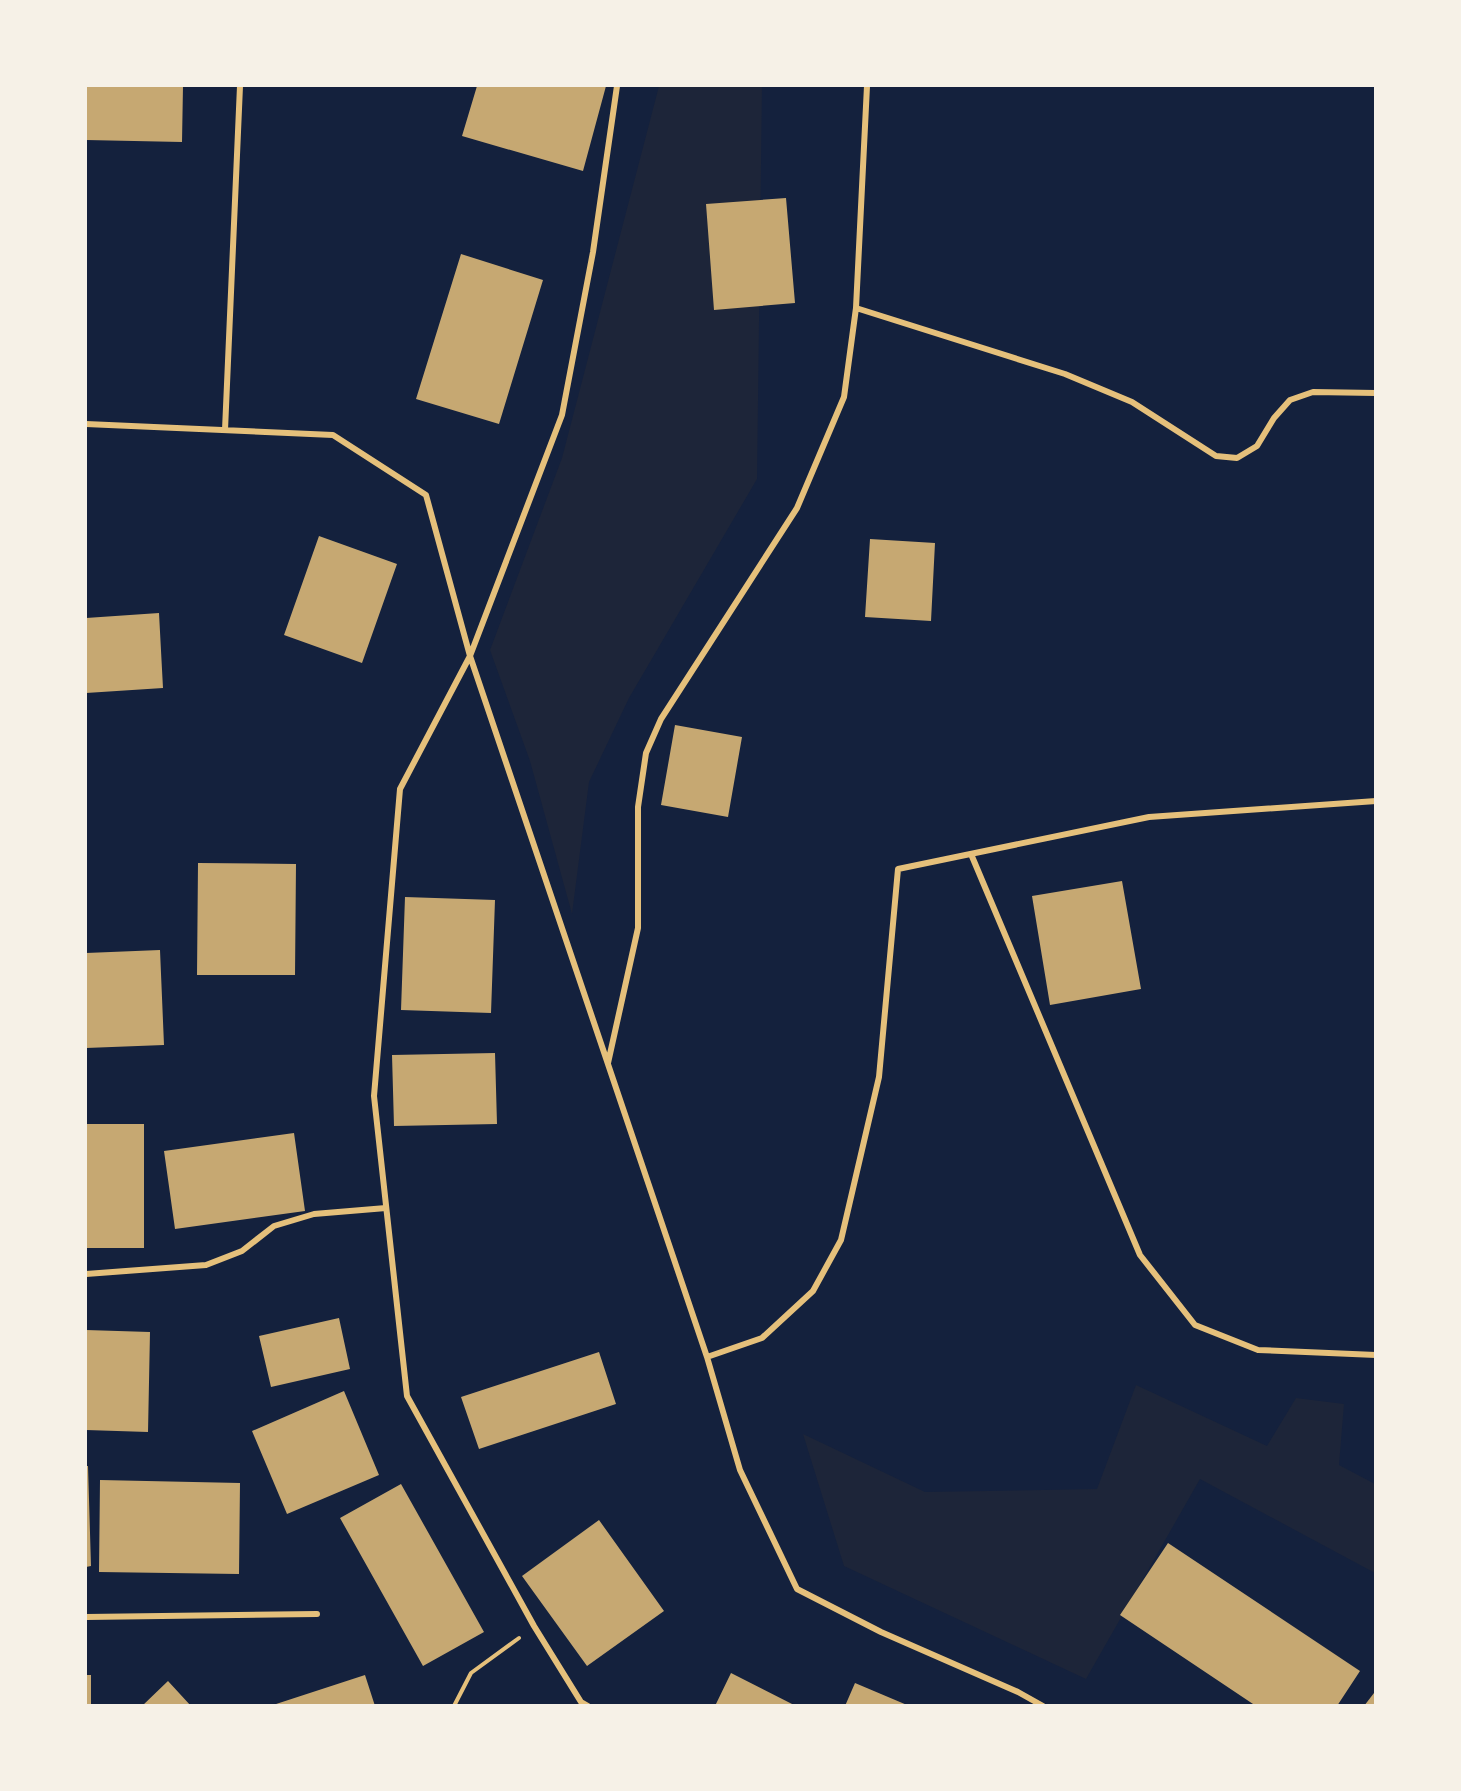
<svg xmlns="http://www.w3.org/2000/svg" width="1461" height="1791" viewBox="0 0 1461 1791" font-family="'Archivo Narrow',sans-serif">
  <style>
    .green { fill: #1d2539 }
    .building { fill: #c6a872 }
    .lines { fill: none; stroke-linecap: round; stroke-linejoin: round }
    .path { stroke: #e5c07b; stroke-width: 4 }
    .minor { stroke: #e5c07b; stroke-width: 6 }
  </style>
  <rect width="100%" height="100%" fill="#14213d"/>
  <path class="green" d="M659,86h103l-5,393 -128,219 -40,84 -17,132 -42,-153 -40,-111 72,-192z
    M1136,1385l131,61 29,-48 48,6 -5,61 36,19v89l-175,-94 -114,200 -242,-113 -41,-132 122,58 172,-3z"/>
  <path class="building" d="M86,86h97l-1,56 -96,-2z
    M477,86h129l-23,85 -121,-35z
    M786,198l9,105 -81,7 -8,-106z
    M461,254l82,26 -44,144 -83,-25z
    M319,536l78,28 -35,99 -78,-28z
    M870,539l65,4 -4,78 -66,-4z
    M159,613l4,75 -77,5v-75z
    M675,725l67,12 -14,80 -67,-12z
    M198,863l98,1 -1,111h-98z
    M1122,881l19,108 -91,16 -18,-109z
    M405,897l90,3 -4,113 -90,-3z
    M160,950l4,95 -78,3v-95z
    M495,1053l2,71 -103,2 -2,-71z
    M86,1124h58v124h-58z
    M294,1133l11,78 -130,18 -11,-78z
    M339,1318l11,51 -79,18 -12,-51z
    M86,1330l64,2 -2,100 -62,-2z
    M599,1352l17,52 -137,45 -18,-52z
    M344,1391l35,84 -92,39 -35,-83z
    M86,1466h2l3,100 -5,1z
    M100,1480l140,3 -1,91 -140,-2z
    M401,1484l83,148 -61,34 -83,-148z
    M599,1520l65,91 -77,55 -65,-90z
    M1168,1543l192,128 -23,35h-81l-136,-91z
    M731,1673l65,33h-81z
    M86,1675h5v31h-5z
    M365,1675l10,31h-101l-1,-1z
    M168,1681l23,25h-49z
    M855,1683l52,22v1h-62z
    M1374,1693l2,1v12h-12z"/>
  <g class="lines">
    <path class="path" d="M454,1706l17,-33 48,-35"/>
    <path class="minor" d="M856,308l209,66 67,28 84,54 21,2 20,-12 17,-28 16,-18 23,-8 63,1
      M86,424l247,11 93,60 44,161 237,701 33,113 57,119 84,43 137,60 25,14
      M225,430l15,-344
      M971,854l169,401 55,70 63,25 118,5
      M608,1063l30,-135v-121l8,-54 15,-34 136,-211 47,-111 12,-89 11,-222
      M86,1274l120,-9 36,-14 32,-25 40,-12 72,-6
      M707,1357l55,-19 51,-47 28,-51 38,-163 19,-208 251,-52 227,-16
      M86,1617l231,-3
      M588,1706l-7,-4 -47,-76 -127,-230 -33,-300 26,-307 70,-133 92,-241 31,-163 24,-166"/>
  </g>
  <rect width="1461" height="1791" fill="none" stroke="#f6f1e7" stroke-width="174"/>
</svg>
